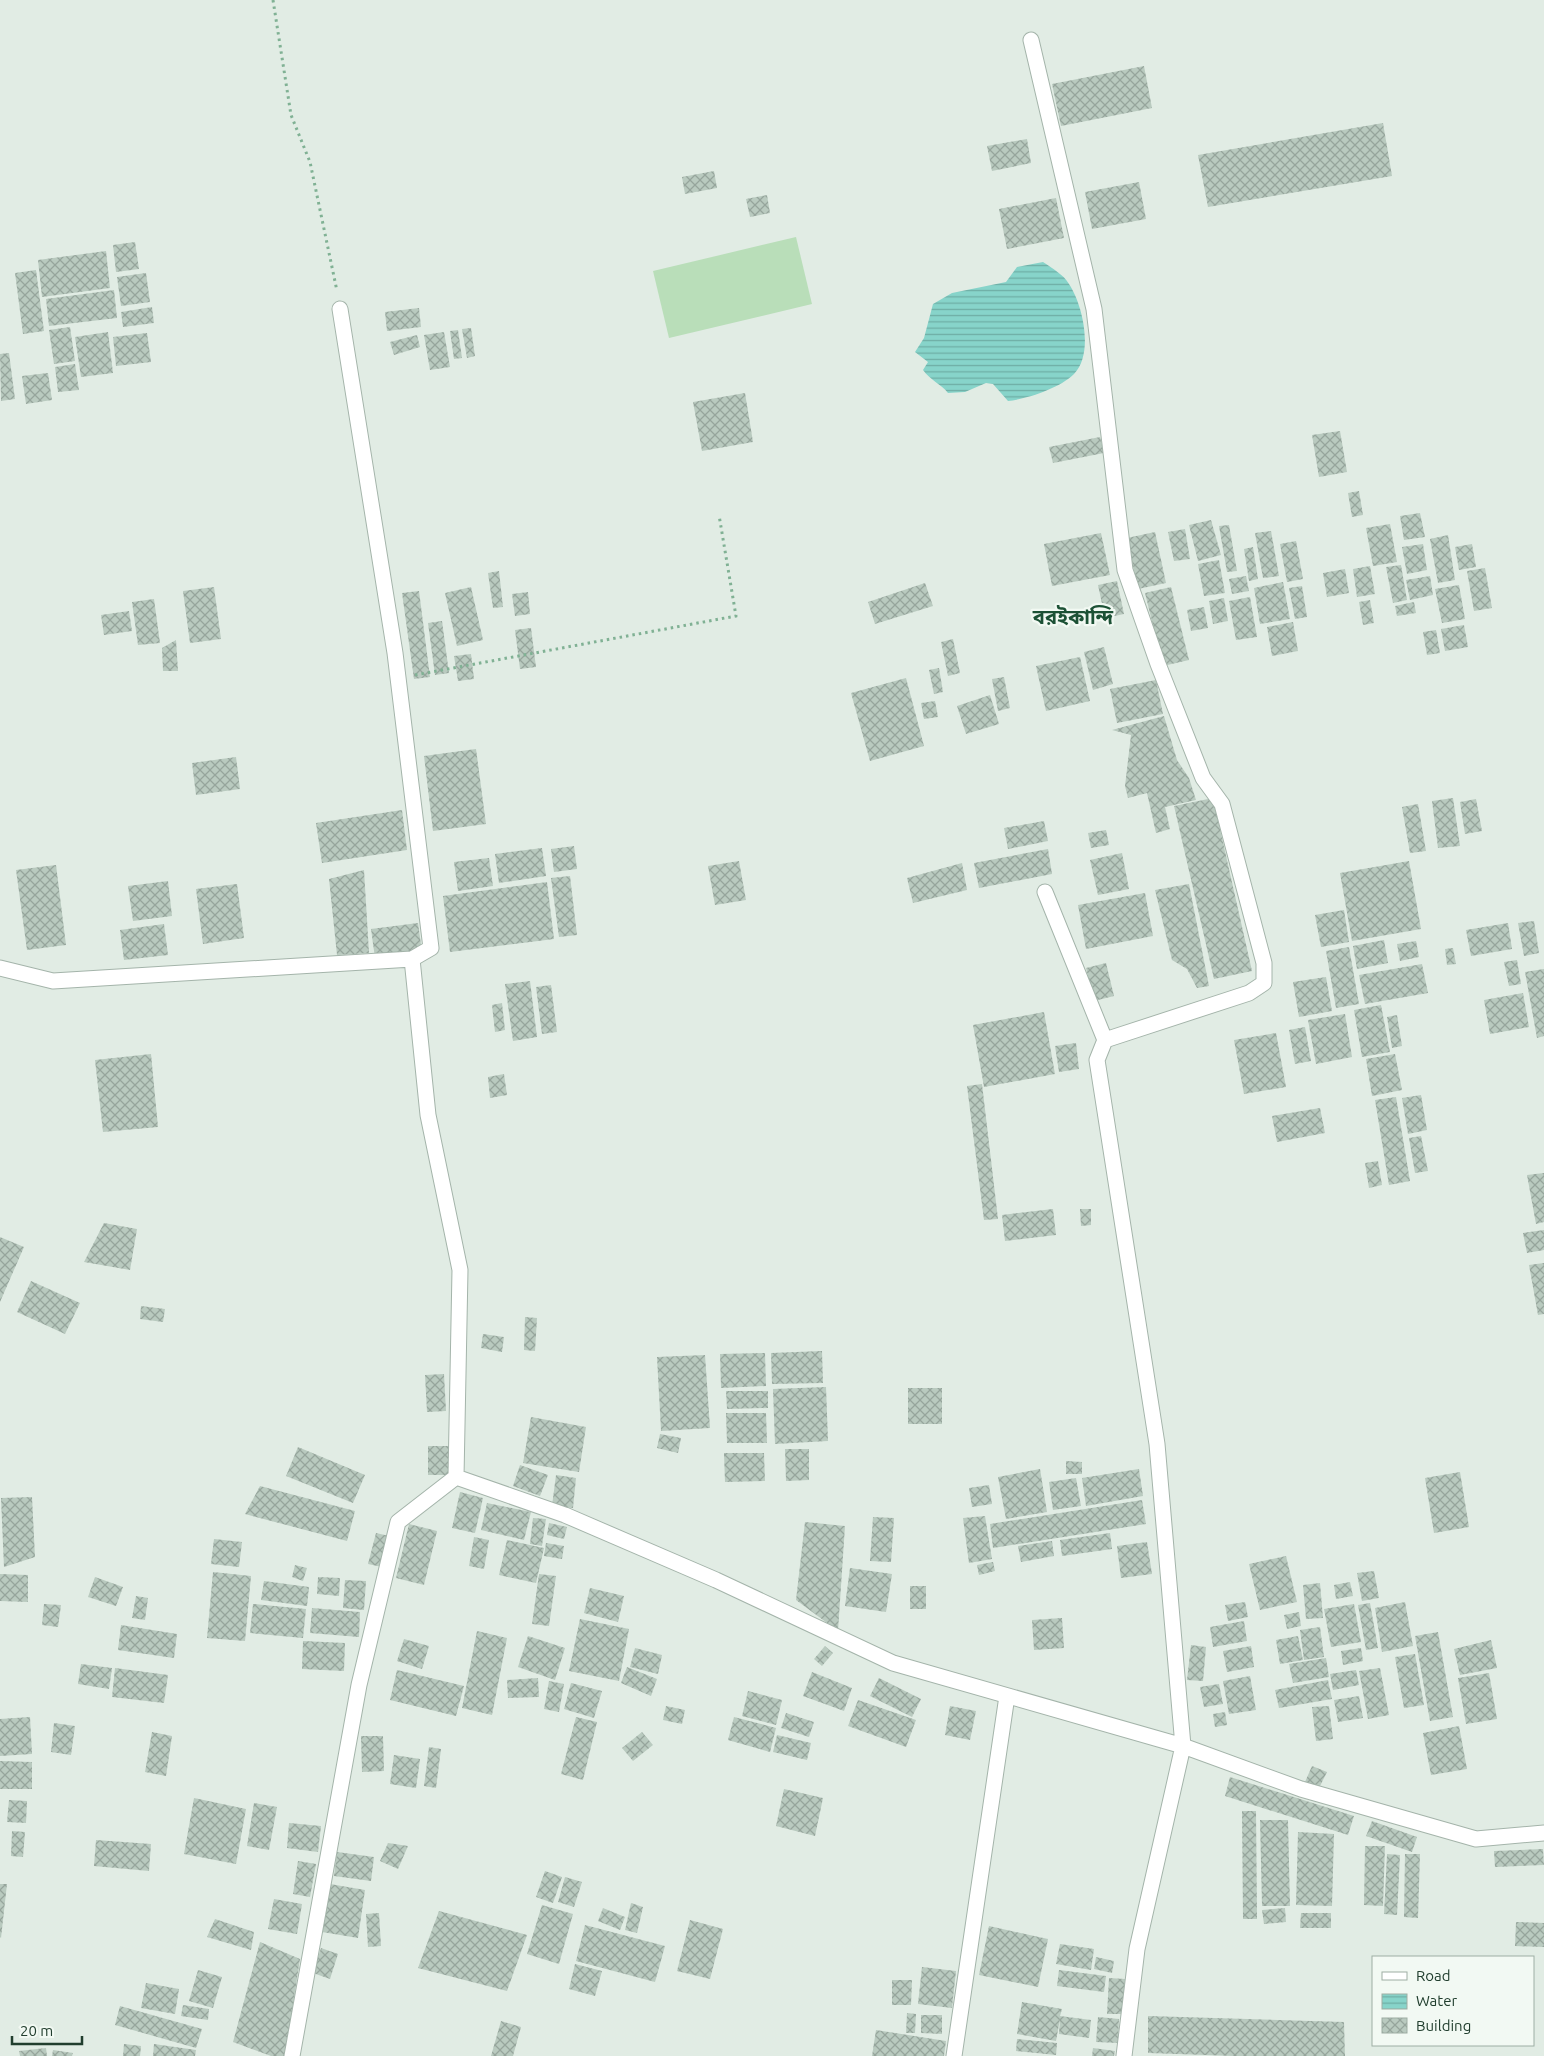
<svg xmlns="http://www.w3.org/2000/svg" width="1544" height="2056" viewBox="0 0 1544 2056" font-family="Ubuntu,'Noto Sans Bengali',sans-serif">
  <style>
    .grass { fill: #b9deb9 }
    .water { fill: url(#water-rules) }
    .building { fill: url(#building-cross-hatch) }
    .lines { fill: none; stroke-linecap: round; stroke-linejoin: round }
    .minor-casing { stroke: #a4b4aa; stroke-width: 17 }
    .path { stroke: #80b194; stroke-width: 3; stroke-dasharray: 2.5 4; stroke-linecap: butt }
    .minor { stroke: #fff; stroke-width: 15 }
    .labels { text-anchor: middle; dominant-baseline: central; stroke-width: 4.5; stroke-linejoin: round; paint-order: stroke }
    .quarter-label { font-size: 20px; font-weight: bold; fill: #1c5135; stroke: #f2f9f3 }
  </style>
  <defs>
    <pattern id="water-rules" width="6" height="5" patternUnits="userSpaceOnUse" patternTransform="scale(1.25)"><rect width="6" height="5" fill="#87d4ca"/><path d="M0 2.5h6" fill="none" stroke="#6eada4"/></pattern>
    <pattern id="building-cross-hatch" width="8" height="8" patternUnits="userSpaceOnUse" patternTransform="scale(1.25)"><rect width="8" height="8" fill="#b9cabf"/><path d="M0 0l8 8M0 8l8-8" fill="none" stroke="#96a59c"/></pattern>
  </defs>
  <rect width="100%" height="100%" fill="#e1ece4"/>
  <path class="grass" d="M796,237l16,67 -143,34 -16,-67z"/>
  <path class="water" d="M1043,262c9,6 21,13 26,22 14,21 25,70 5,90 -14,14 -47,25 -66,27l-15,-17 -7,-1 -21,9 -17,1c-7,-9 -18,-13 -25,-23l5,-8 -13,-10 9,-14 9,-34 19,-11 54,-11 11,-15z"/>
  <path class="building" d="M1144,66l8,42 -91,18 -9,-42z
    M1383,123l9,53 -184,31 -10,-52z
    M1027,139l4,24 -39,8 -5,-25z
    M714,171l3,17 -32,6 -3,-17z
    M1139,182l7,37 -54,10 -7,-37z
    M767,195l3,18 -20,4 -4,-18z
    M1056,198l8,40 -57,11 -8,-40z
    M135,242l4,27 -23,3 -3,-27z
    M106,251l4,37 -68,9 -4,-37z
    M36,270l8,61 -21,3 -8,-61z
    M146,273l4,29 -29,4 -4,-29z
    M114,290l3,28 -68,8 -3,-27z
    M152,307l2,16 -31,4 -2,-15z
    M419,308l2,19 -34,4 -2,-19z
    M70,327l5,34 -21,3 -5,-34z
    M471,328l4,28 -8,2 -5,-29z
    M458,330l4,28 -8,1 -4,-28z
    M108,332l5,41 -32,4 -6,-40z
    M444,332l6,35 -20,3 -6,-35z
    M147,333l4,29 -35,4 -3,-29z
    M417,335l3,12 -26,8 -4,-13z
    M9,353l6,46 -14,2 -1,-47z
    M75,364l4,26 -21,2 -3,-25z
    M48,373l4,27 -26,4 -4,-28z
    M745,393l8,49 -51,9 -9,-49z
    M1340,431l7,41 -28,5 -7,-42z
    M1100,437l4,16 -51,10 -4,-16z
    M1359,491l4,24 -11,2 -4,-24z
    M1420,513l5,24 -21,3 -4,-24z
    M1211,520l10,35 -23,6 -9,-36z
    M1390,524l7,38 -24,4 -7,-38z
    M1229,525l8,46 -10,1 -8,-46z
    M1185,529l5,30 -16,2 -6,-29z
    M1271,531l8,45 -16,2 -8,-45z
    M1155,532l11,51 -28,6 -11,-51z
    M1101,533l9,42 -58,11 -8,-42z
    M1448,535l7,45 -17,3 -8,-44z
    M1296,541l7,38 -16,3 -7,-38z
    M1423,544l4,26 -20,4 -5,-27z
    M1472,544l4,23 -17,3 -4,-23z
    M1253,547l5,32 -9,2 -5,-32z
    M1219,560l6,33 -21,3 -6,-32z
    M1401,565l6,35 -14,3 -7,-36z
    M1370,566l5,28 -18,3 -4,-28z
    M1485,568l7,40 -18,3 -7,-40z
    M1345,569l4,24 -22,4 -4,-24z
    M499,571l4,36 -10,1 -5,-35z
    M1246,576l3,15 -17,3 -3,-15z
    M1430,576l3,19 -23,5 -4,-20z
    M1117,581l7,33 -19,4 -7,-33z
    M1283,582l7,37 -30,5 -6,-36z
    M925,583l8,23 -58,18 -7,-22z
    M1459,585l6,34 -23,4 -7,-34z
    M1302,586l5,31 -12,2 -6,-31z
    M214,587l7,52 -31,4 -7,-52z
    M471,587l12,53 -26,6 -12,-53z
    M1171,587l18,73 -26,6 -18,-73z
    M419,591l11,86 -16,2 -12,-86z
    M528,592l2,22 -15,2 -3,-22z
    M1250,597l7,40 -21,3 -7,-39z
    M1224,598l4,23 -15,3 -4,-23z
    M154,599l6,44 -22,2 -6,-43z
    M1370,600l4,23 -11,2 -4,-23z
    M1414,602l2,11 -19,3 -2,-10z
    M1204,607l4,21 -17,3 -4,-21z
    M129,611l3,20 -28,4 -3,-20z
    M442,621l7,52 -14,2 -7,-52z
    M1293,622l5,29 -26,5 -5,-29z
    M1464,625l4,22 -23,4 -4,-22z
    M531,628l5,39 -16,2 -5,-39z
    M1436,630l4,23 -13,2 -4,-23z
    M953,639l7,34 -12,3 -7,-34z
    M176,640l2,31h-15l-1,-23z
    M1104,647l9,37 -20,6 -9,-38z
    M471,654l3,25 -16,2 -4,-25z
    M1080,657l10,44 -44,10 -10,-45z
    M939,668l4,24 -9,2 -5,-24z
    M1004,677l6,31 -12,3 -6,-32z
    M906,678l18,68 -54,15 -19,-68z
    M1156,680l7,34 -46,9 -7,-34z
    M990,695l9,29 -33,10 -9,-28z
    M935,701l3,16 -14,2 -3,-16z
    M1164,716l13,44 12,18 7,22 -31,7 5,22 -14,4 -9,-40 -19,5 -3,-12 6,-51 -19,-5z
    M476,749l10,75 -53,7 -9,-75z
    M236,757l4,32 -44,6 -4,-32z
    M1213,798l39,173 -38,8 -40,-173z
    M1453,798l7,48 -22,2 -6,-47z
    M1476,799l6,32 -17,3 -5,-32z
    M1418,804l8,47 -16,2 -8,-46z
    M402,810l5,40 -85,13 -6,-40z
    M1044,821l4,20 -40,8 -4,-21z
    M1106,830l3,15 -18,3 -3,-15z
    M574,846l3,23 -23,3 -3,-23z
    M542,848l4,28 -47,7 -4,-29z
    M1048,849l4,25 -73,14 -5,-25z
    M1122,853l7,36 -31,6 -8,-35z
    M489,858l4,28 -35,5 -4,-29z
    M739,861l7,39 -31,5 -7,-39z
    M1409,861l12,68 -69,12 -12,-68z
    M962,863l5,27 -54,13 -6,-25z
    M56,865l10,80 -39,5 -11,-80z
    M364,870l5,83 -32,2 -8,-76z
    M570,876l7,59 -18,2 -8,-59z
    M168,881l4,35 -39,5 -5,-35z
    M547,882l7,57 -104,13 -7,-56z
    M237,884l7,54 -41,6 -7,-55z
    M1189,884l20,102 -12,2 -10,-19 -15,-9 -17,-70z
    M1145,893l8,43 -67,13 -8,-44z
    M1344,910l5,32 -28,5 -6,-32z
    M1534,921l5,32 -15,3 -6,-33z
    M418,923l4,29 -47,6 -4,-29z
    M1508,923l4,26 -41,7 -5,-26z
    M164,924l4,31 -44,5 -4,-30z
    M1384,940l4,23 -31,6 -4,-23z
    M1416,941l3,16 -19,4 -3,-17z
    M1349,947l10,57 -23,4 -10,-57z
    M1453,948l3,16 -9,1 -2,-16z
    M1517,960l4,24 -12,2 -5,-24z
    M1106,963l8,33 -20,5 -8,-33z
    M1422,964l6,29 -63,11 -6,-29z
    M1544,969v67l-7,2 -12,-66z
    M1326,977l6,34 -33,6 -6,-35z
    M530,981l7,56 -24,4 -8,-57z
    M551,985l6,47 -15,2 -6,-47z
    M1523,993l6,34 -39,7 -6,-34z
    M502,1003l3,27 -10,2 -3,-27z
    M1381,1005l9,47 -28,5 -8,-47z
    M1044,1012l11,62 -71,13 -11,-62z
    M1345,1014l7,43 -36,7 -8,-44z
    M1397,1015l5,31 -10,2 -5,-31z
    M1305,1027l6,34 -16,3 -6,-34z
    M1276,1033l10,54 -42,7 -10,-54z
    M1076,1043l3,26 -20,3 -4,-26z
    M151,1054l7,73 -55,5 -8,-72z
    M1395,1054l7,36 -30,6 -6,-37z
    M504,1074l3,21 -17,3 -2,-21z
    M982,1084l16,135 -14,1 -17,-134z
    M1421,1095l6,35 -19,4 -6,-36z
    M1396,1097l14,84 -21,4 -14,-85z
    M1320,1108l5,25 -48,9 -5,-26z
    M1421,1136l7,35 -13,2 -6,-35z
    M1378,1161l4,24 -13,3 -4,-25z
    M1544,1173v49l-8,2 -9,-49z
    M1053,1209l3,26 -51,6 -3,-26z
    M1080,1209h11v16l-10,1z
    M104,1223l33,6 -7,41 -46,-8z
    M1544,1230v20l-17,3 -4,-20z
    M0,1237l24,10 -24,55z
    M1544,1263v51l-6,1 -9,-50z
    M31,1281l49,22 -15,31 -48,-22z
    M141,1306l24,3 -2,13 -23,-3z
    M525,1317l12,1 -2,33 -11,-1z
    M483,1334l21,3 -2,15 -21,-4z
    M822,1351l1,32 -51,1 -1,-31z
    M765,1353l1,33 -45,2 -1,-34z
    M705,1355l5,73 -49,3 -4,-74z
    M444,1374l2,37 -19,1 -2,-37z
    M826,1387l2,54 -53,3 -2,-55z
    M908,1388h34v36h-34z
    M726,1391h42v17l-41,1z
    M726,1413h40l1,30h-40z
    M531,1417l55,10 -7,45 -56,-9z
    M660,1434l21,4 -3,15 -21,-5z
    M428,1446h24v29h-24z
    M298,1447l67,28 -12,28 -67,-27z
    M785,1449h24v31l-23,1z
    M724,1453h40l1,28 -40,1z
    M1066,1461l16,1v12h-16z
    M520,1465l28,10 -8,21 -27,-10z
    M1040,1469l7,43 -41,7 -8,-42z
    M1139,1469l4,27 -57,10 -4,-28z
    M1460,1472l9,55 -35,6 -9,-55z
    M556,1475l20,3 -3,30 -21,-2z
    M1076,1478l5,28 -28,4 -4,-28z
    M989,1485l3,19 -20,3 -3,-19z
    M260,1486l95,25 -8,30 -102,-27z
    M460,1492l23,6 -8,35 -23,-5z
    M32,1497l3,60 -31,10 -3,-69z
    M1142,1500l4,24 -153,24 -3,-24z
    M487,1503l44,9 -7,28 -43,-10z
    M985,1516l7,43 -23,4 -6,-45z
    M873,1517l21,1 -3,44 -21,-1z
    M533,1518l13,1 -4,27 -12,-2z
    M805,1522l40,4 -7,105 -42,-31z
    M549,1523l18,4 -3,12 -17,-4z
    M409,1524l28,7 -13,54 -28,-7z
    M376,1533l13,3 -7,31 -14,-3z
    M1110,1533l2,16 -50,7 -2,-16z
    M474,1537l15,3 -5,29 -15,-3z
    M214,1539l28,3 -3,25 -28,-3z
    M507,1540l37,8 -8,35 -37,-8z
    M1052,1541l2,15 -33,6 -3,-16z
    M1147,1542l5,32 -31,4 -4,-32z
    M546,1543l18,3 -2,13 -18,-3z
    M1286,1556l11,46 -37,8 -11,-46z
    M993,1562l2,9 -16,4 -2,-10z
    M295,1565l12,3 -4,13 -11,-4z
    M850,1568l42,6 -6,38 -41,-6z
    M1374,1571l5,27 -17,3 -5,-28z
    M213,1572l38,4 -6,65 -38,-3z
    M0,1574l28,1v27l-28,-1z
    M539,1574l17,2 -7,50 -17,-2z
    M95,1577l28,10 -7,19 -28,-9z
    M318,1577l22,1 -1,18 -22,-2z
    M345,1580l21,1 -2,29 -21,-2z
    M264,1581l45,6 -2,19 -46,-6z
    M1350,1582l3,14 -17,3 -2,-14z
    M1320,1583l3,35 -17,1 -3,-34z
    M910,1586h16v23h-16z
    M590,1588l34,8 -6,26 -34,-9z
    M136,1596l12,2 -3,22 -13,-2z
    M1245,1602l3,15 -20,4 -3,-16z
    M1405,1602l8,44 -31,6 -7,-44z
    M1370,1603l8,45 -12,2 -8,-45z
    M44,1604l17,1 -3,22 -16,-2z
    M253,1604l53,5 -3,29 -53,-5z
    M1354,1604l7,38 -30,5 -7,-38z
    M312,1608l48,4 -1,25 -49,-4z
    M1299,1612l2,14 -14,3 -3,-14z
    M1062,1618l2,30 -30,2 -2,-30z
    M580,1619l49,10 -10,52 -50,-10z
    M1244,1621l3,20 -34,6 -3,-20z
    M121,1625l56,9 -3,24 -56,-8z
    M1320,1627l4,30 -20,3 -4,-30z
    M477,1631l30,7 -15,77 -30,-7z
    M1438,1632l15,85 -23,4 -15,-85z
    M528,1636l37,12 -10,32 -37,-13z
    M1298,1636l5,24 -23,4 -4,-24z
    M404,1639l25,7 -7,23 -25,-8z
    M1491,1640l6,28 -37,7 -6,-26z
    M303,1641l42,2 -1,28 -42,-2z
    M1191,1645l15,2 -3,34 -16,-1z
    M825,1646l8,7 -11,13 -8,-7z
    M1251,1646l3,21 -27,5 -4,-21z
    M635,1648l27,7 -4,19 -28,-7z
    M1361,1648l2,13 -20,4 -2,-14z
    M1415,1654l9,51 -20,3 -9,-51z
    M1326,1658l3,19 -36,6 -4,-19z
    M81,1664l31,4 -3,21 -31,-5z
    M627,1667l30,12 -6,17 -30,-13z
    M115,1668l53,7 -4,28 -52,-6z
    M1380,1668l9,47 -21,4 -9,-48z
    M397,1670l67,16 -8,30 -66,-16z
    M1356,1670l3,15 -26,5 -3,-16z
    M812,1672l40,16 -8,23 -41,-15z
    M1489,1673l8,46 -31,5 -8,-46z
    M1250,1676l6,34 -27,4 -6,-33z
    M538,1678l1,19 -31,1 -1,-18z
    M879,1678l42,21 -9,18 -42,-21z
    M1328,1680l4,19 -53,9 -4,-18z
    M549,1681l15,3 -5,28 -15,-3z
    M571,1683l31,8 -8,27 -30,-9z
    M1219,1684l4,20 -19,3 -4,-20z
    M748,1691l34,9 -6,25 -34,-9z
    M1359,1696l4,22 -25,4 -4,-22z
    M858,1700l58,20 -10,27 -58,-21z
    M666,1706l19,4 -3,14 -19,-4z
    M950,1706l26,5 -6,29 -25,-5z
    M1329,1706l4,33 -17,2 -4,-34z
    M1225,1712l2,13 -12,2 -2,-13z
    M786,1713l28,9 -5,15 -28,-9z
    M30,1717l2,37 -32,2v-37z
    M576,1717l21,5 -14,58 -22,-6z
    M734,1717l42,11 -6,24 -42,-12z
    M54,1723l21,3 -4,29 -20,-3z
    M1459,1726l8,43 -36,6 -8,-42z
    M152,1732l20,4 -6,40 -21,-4z
    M642,1732l11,13 -20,16 -11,-13z
    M777,1735l34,8 -4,17 -34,-8z
    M361,1736h22l1,35 -22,1z
    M429,1747l12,2 -5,39 -12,-2z
    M394,1755l26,4 -4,29 -26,-4z
    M0,1761l32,1v27h-32z
    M1312,1766l15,6 -8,16 -14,-6z
    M1230,1777l124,39 -6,19 -123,-39z
    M784,1789l39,9 -8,38 -39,-10z
    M194,1798l52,11 -10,55 -52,-10z
    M9,1800l18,1 -1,22 -19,-1z
    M254,1803l23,4 -8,43 -22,-4z
    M1242,1811h14l1,108h-14z
    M1260,1820h28l2,86h-28z
    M1372,1821l45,16 -5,15 -46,-16z
    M289,1823l32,3 -3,26 -31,-4z
    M12,1831l13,1 -2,25 -12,-1z
    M1298,1832l36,2 -2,72 -36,-1z
    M96,1840l55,4 -2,27 -55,-5z
    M388,1843l20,3 -10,23 -18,-8z
    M1365,1846h20l-2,60 -19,-1z
    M1543,1849l1,16 -49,2 -1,-16z
    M337,1852l37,5 -3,24 -37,-5z
    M1387,1854l13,1 -3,60 -13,-1z
    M1405,1854h15l-2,64 -14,-1z
    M298,1861l18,3 -6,33 -17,-3z
    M545,1871l17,6 -9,26 -17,-6z
    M565,1877l17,5 -8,25 -16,-5z
    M0,1884h7l-6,54 -1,-1z
    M330,1884l35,6 -7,48 -36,-6z
    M274,1899l28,5 -5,30 -29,-5z
    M631,1903l12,4 -6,26 -12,-3z
    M542,1905l31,9 -14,50 -32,-10z
    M603,1908l22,9 -5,13 -22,-9z
    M1285,1908l1,14 -22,2 -2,-14z
    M439,1911l88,24 -20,56 -89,-23z
    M379,1913l2,33 -13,1 -2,-33z
    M1301,1913h30v15h-31z
    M215,1919l39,13 -3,18 -44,-13z
    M690,1920l33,9 -13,50 -33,-8z
    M1516,1922l28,1v24l-29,-1z
    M585,1925l80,21 -10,36 -79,-21z
    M989,1926l59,13 -10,48 -59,-12z
    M260,1942l40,17 -15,97h-14l-38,-14z
    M1060,1944l34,5 -3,21 -35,-6z
    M321,1948l17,6 -8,25 -17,-6z
    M1096,1957l18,4 -2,12 -18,-4z
    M575,1964l27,7 -7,25 -26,-7z
    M922,1967l34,4 -4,37 -34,-4z
    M198,1970l24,7 -9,31 -24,-7z
    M1059,1970l47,6 -2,16 -47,-6z
    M1109,1978l16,1 -2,35h-16z
    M892,1980h20l-1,25h-19z
    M146,1983l33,6 -4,25 -34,-6z
    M1022,2002l40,7 -2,7 31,4 -2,18 -30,-4 1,-15 -4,22 -39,-7z
    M183,2005l26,4 -1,11 -27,-4z
    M120,2006l82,23 -6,19 -81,-23z
    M907,2013l9,1 -1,19h-9z
    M921,2015h21v19l-21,-1z
    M1148,2016l196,6 1,34h-111l-86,-3z
    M1098,2017l21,2 -1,24 -22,-1z
    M501,2021l20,6 -8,29h-22z
    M876,2030l70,11 -2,15h-72z
    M1017,2039l40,4 -1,12 -40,-4z
    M124,2044l17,2 -1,10h-17z
    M154,2044l42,6 -1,6h-42z
    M46,2048l1,8h-27l-1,-5z
    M1093,2048l22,3 -1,5h-22z
    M53,2050l20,3 -1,3h-20z"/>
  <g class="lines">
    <defs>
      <path id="minor" d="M1045,892l60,148
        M412,959l16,156 32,155 -4,207
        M0,968l53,13 359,-22 19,-11 -36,-295 -55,-344
        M456,1477l109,38 151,65 177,83 290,83 -26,-302 -60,-384 8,-20 144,-47 15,-10v-20l-42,-159 -19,-26 -45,-114 -33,-94 -31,-261 -63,-269
        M292,2056l67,-371 39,-163 58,-45
        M954,2056l53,-360
        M1124,2056l13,-107 46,-203 118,43 175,50 68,-6"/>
    </defs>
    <use href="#minor" class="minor-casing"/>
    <path class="path" d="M273,0l18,115 19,47 27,129
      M415,675l321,-59 -17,-101"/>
    <use href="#minor" class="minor"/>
  </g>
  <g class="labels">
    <g class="quarter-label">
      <text x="1073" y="616">বরইকান্দি</text>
    </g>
  </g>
  <rect x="1372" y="1956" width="162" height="90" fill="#f2f9f3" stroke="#9eaea4"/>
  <rect x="1382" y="1972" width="25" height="8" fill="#ffffff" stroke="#9eaea4"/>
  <text x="1416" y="1981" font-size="15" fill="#213e2e">Road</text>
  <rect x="1382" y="1994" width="25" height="15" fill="url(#water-rules)" stroke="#9eaea4"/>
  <text x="1416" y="2006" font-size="15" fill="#213e2e">Water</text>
  <rect x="1382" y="2018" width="25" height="15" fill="url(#building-cross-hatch)" stroke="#9eaea4"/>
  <text x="1416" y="2031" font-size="15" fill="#213e2e">Building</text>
  <path d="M12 2036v8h70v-8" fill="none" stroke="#213e2e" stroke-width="2.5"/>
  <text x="20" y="2036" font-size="15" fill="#213e2e" stroke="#f2f9f3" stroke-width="4" paint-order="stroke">20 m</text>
</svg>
